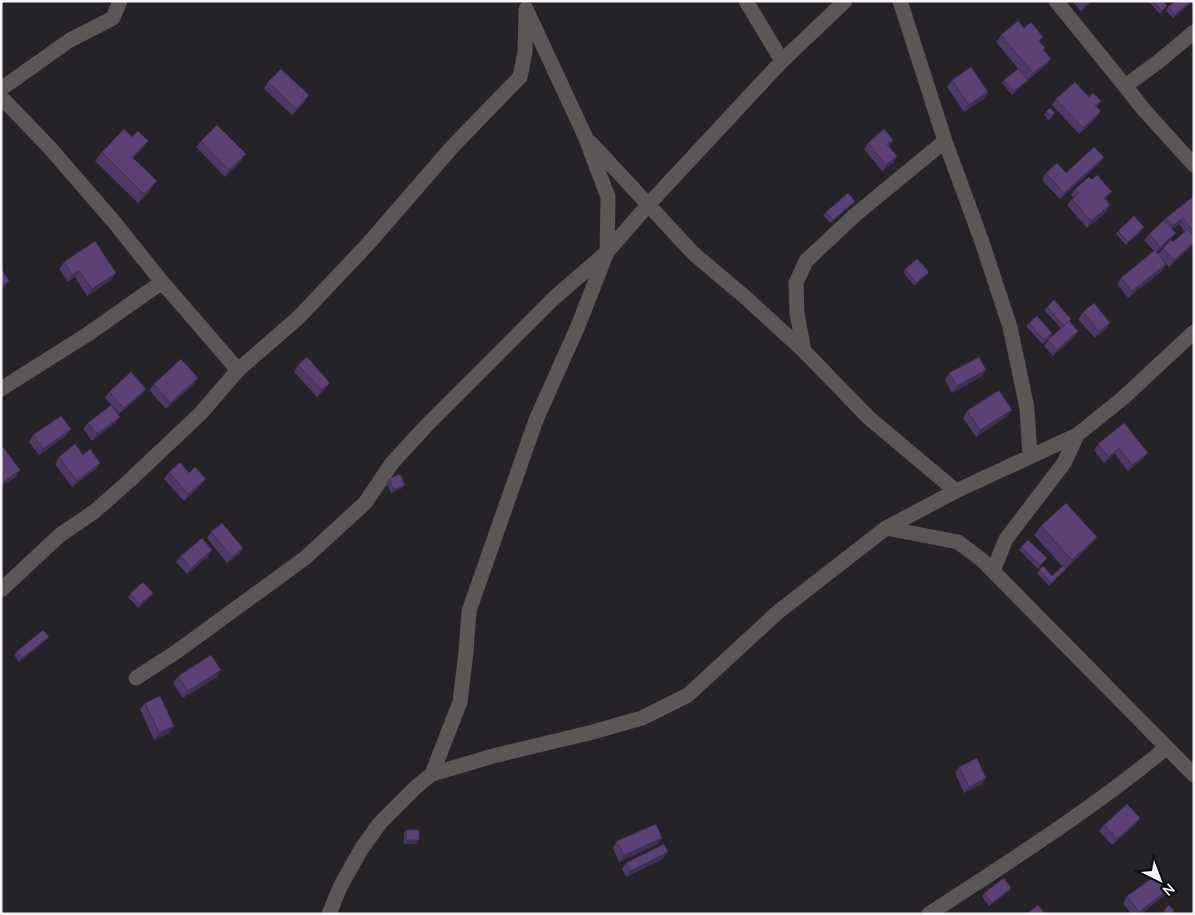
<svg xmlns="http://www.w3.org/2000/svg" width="1195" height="915" viewBox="0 0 1195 915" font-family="Manrope,sans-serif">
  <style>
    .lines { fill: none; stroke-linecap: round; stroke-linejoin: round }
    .minor { stroke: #5b5756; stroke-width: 15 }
    .wall { fill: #4e3865 }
    .shaded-wall { fill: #402e53 }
    .building { fill: #5b4176; stroke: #402e53 }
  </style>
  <rect width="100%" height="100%" fill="#252228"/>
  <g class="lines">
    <path class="minor" d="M746,1l36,60
      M900,1l45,140 37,101 28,85 17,81 3,49
      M1056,1l69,85 33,-24 36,-30
      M1125,86l19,24 50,55
      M1,89l69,-49 43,-22 7,-17
      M1,97l49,51 64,74 48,60 76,88
      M945,141l-90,74 -49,46 -10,22 1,30 7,38 65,67 87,73
      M591,143l103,111 51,43 59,54
      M1,389l87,-55 74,-52
      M886,528l72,14 24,18 212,215
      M993,571l13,-32 58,-76 13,-28
      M1,590l59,-55 35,-24 34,-30 72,-68 37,-43 61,-53 69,-73 85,-98 67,-69 5,-25 1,-39
      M136,678l40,-26 129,-94 60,-55 27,-40 34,-37 128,-128 53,-46 41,-47 134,-144 63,-60
      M432,774l28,-72 6,-50 3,-41 67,-191 42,-94 29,-74 1,-55 -23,-61 -59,-127
      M329,914l12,-29 21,-37 18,-25 36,-36 16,-13 61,-18 96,-23 53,-15 46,-23 90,-83 108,-84 70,-37 121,-56 46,-37 71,-66
      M929,914c81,-53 162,-104 237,-166"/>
  </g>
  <path class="wall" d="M1072,1h21l-12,10z
    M1148,1h15l4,5 -7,8z
    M1190,4l-17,14 -7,-7 2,-4z
    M1024,28l16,14 4,8 7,9 -5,6 -18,15 -32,-38 5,-7z
    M952,80l36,12 -4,7 -20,13 -17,-25z
    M1004,80h24l-3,3 -13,12 -10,-12z
    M268,82l37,20 -13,13 -28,-26z
    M1089,97l12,4 -4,6 4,4 -5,7 -17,16 -27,-29 4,-6z
    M1046,112l7,4 -4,4 -5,-5z
    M132,137l16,4 -7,9 -8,8 17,33 -12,12 -43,-42 7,-9z
    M893,140l-4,6 8,10 -4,7 -11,8 -18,-22 4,-6z
    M201,141l40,20 -16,16 -29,-30z
    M1104,157l-5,7 -39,35 -18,-19 4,-7h20z
    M1075,189l32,9 -1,2 4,5 -4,7 -19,16 -20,-23 6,-7 -2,-3z
    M1194,196v48l-25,23 -11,-13 5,-6 10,-6 12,-10 -6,-8 -7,5 -1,10 -14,13 5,19 -34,27 -11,-14 4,-6 33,-27 -10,-11 5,-6 15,-14 2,-2z
    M855,201l-2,3 -23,19 -7,-8 3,-3z
    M1142,230l-16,15 -10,-11 2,-3z
    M64,262l48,17 -25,17 -12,-19 -7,5 -9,-13z
    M905,269l24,3 -2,3 -13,11 -11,-14z
    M1047,307l23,14 8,10 -4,6 -21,19 -9,-10 4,-6 13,-12 -17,-18z
    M1083,312l23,17 -11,9 -17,-19z
    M1029,323l23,10 -2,4 -8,7 -16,-18z
    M298,365l27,24 -8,8 -23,-25z
    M949,373l33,3 -30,17 -7,-13z
    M154,384h40l-28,25 -17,-19z
    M146,389l-5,6 -22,19 -14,-16 4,-6z
    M967,411l40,5 -31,21 -13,-19z
    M88,423h27l-23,18 -9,-12z
    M1124,423l19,36 -15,12 -13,-17 -11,9 -10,-13 4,-6z
    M33,435l33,1 -27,19 -10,-13z
    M83,455l17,8 -4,6 -24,18 -17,-23 4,-7z
    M169,472l20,1 12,12 -17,16 -20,-22z
    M389,479l13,9 -11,5 -5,-11z
    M1041,526l56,11 -7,9 -24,23 -17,17 -12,-13 2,-3 13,6 10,-10 -28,-31z
    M211,532l32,16 -4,6 -12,9 -20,-25z
    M1021,547l26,11 -9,11 -19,-19z
    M212,550l-4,7 -21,17 -11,-12 5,-6z
    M153,593l-2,3 -13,12 -10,-11 2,-3z
    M46,640l-27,22 -5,-7 2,-3z
    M221,670l-4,7 -34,21 -10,-15 5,-7z
    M145,703l24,30 -15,7 -14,-31z
    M959,767l23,17 -18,9 -9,-20z
    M1140,818l-5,7 -23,20 -13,-14 5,-6z
    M406,830l11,14h-13v-11z
    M617,841l41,3 -39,18 -6,-14z
    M663,859l-37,18 -4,-8 4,-6z
    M1011,888l-2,3 -20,15 -7,-9 2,-4z
    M1127,896h37l-23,18h-10l-8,-11z
    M1165,909l9,2 -2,3h-9l-1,-1z"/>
  <path class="shaded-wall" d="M1090,1h3l-12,10 4,-6z
    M1192,1l-2,3 -17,14 2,-3z
    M1051,59l-5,6 -18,15 5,-7z
    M1028,80l-3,3 -13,12 2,-4z
    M988,92l-4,7 -20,13 5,-7z
    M309,95l-4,7 -13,13 4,-6z
    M1101,111l-5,7 -17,16 4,-6z
    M148,141l-7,9 -16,17 7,-10z
    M246,154l-5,7 -16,16 4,-7z
    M897,156l-4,7 -11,8 4,-6z
    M1104,157l-5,7 -39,35 4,-6z
    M157,181l-7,10 -12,12 6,-9z
    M855,201l-2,3 -23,19 3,-3z
    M1110,205l-4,7 -19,16 4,-7z
    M1183,218l-4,6 -11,8 5,-6z
    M1144,227l-2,3 -16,15 2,-3z
    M1176,233l-5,6 -15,14 4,-6z
    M1194,242l-2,4 -23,21 5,-7z
    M1166,264l-4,7 -34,27 4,-7z
    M79,271l-4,6 -7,5 4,-7z
    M929,272l-2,3 -13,11 2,-3z
    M116,273l-4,6 -25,17 5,-7z
    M9,281l-4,6 -4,3v-4z
    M1110,323l-4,6 -11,9 4,-6z
    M1078,331l-4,6 -21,19 4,-6z
    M986,370l-4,6 -30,17 5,-7z
    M198,378l-4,6 -28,25 4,-6z
    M330,383l-5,6 -8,8 5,-7z
    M146,389l-5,6 -22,19 5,-6z
    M1012,410l-5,6 -31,21 4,-7z
    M120,417l-5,6 -23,18 5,-7z
    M71,429l-5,7 -27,19 4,-6z
    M1119,448l-4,6 -11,9 5,-6z
    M1148,453l-5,6 -15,12 4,-6z
    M100,463l-4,6 -24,18 5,-6z
    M20,470l-4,7 -15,10v-3z
    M206,479l-5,6 -17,16 4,-7z
    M405,485l-3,3 -11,5 3,-3z
    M1097,537l-7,9 -25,23 7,-9z
    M243,548l-4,6 -12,9 5,-6z
    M212,550l-4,7 -21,17 4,-6z
    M1066,569l-17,17 2,-3z
    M153,593l-2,3 -13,12 2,-4z
    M49,637l-3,3 -27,22 3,-4z
    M221,670l-4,7 -34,21 5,-7z
    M174,726l-5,7 -15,7 5,-7z
    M986,778l-4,6 -18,9 5,-6z
    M1140,818l-5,7 -23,20 5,-6z
    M662,838l-4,6 -39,18 5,-7z
    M406,840h13l-2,4h-13z
    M668,852l-5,7 -37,18 4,-6z
    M1011,888l-2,3 -20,15 3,-3z
    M1169,889l-5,7 -23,18h-3l1,-2z"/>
  <path class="building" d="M1082,1h8l-5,4z
    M1153,1h10l4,5 -5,5z
    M1176,1h15l-16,14 -7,-8z
    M1018,21l6,7 7,-6 12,15 -4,4 6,7 -2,2 8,9 -18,14 -32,-38z
    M971,67l17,25 -19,13 -17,-25z
    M281,69l28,26 -13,14 -28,-27z
    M1018,69l10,11 -14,11 -10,-11z
    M1075,82l14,15 4,-4 8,8 -6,5 6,5 -18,17 -27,-29z
    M1050,108l5,5 -4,3 -5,-4z
    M217,125l29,29 -17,16 -28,-29z
    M124,129l8,8 6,-6 10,10 -16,16 25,24 -13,13 -42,-42z
    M884,129l9,11 -6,4 10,12 -11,9 -18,-22z
    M1094,147l10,10 -40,36 -18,-20 11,-10 9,10z
    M1097,175l15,17 -8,6 6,7 -19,16 -19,-22 7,-6 -4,-4 14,-12 3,3z
    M848,193l7,8 -22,19 -7,-8z
    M1194,196v36l-11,-14 -10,8 -7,-8z
    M1134,216l10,11 -16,15 -10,-11z
    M1164,220l12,13 -16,14 -11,-13z
    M1188,229l6,7v6l-20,18 -11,-12 8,-8 2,2z
    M95,241l21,32 -24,16 -13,-18 -7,4 -8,-13z
    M1155,250l11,14 -34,27 -11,-13z
    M917,259l12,13 -13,11 -11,-14z
    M1,268l8,13 -8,5z
    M1054,300l17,19 -7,7 -17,-19z
    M1094,303l16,20 -11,9 -16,-20z
    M1037,316l15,17 -8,7 -15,-17z
    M1069,321l9,10 -21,19 -9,-10z
    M307,357l23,26 -8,7 -24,-25z
    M979,357l7,13 -29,16 -8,-13z
    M181,359l17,19 -28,25 -16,-19z
    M131,372l15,17 -22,19 -15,-16z
    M999,390l13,20 -32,20 -13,-19z
    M111,405l9,12 -23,17 -9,-11z
    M61,416l10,13 -28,20 -10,-14z
    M1124,423l24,30 -16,12 -13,-17 -10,9 -11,-13z
    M75,444l8,11 7,-6 10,14 -23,18 -18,-24z
    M3,447l17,23 -19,14v-35z
    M180,462l9,11 6,-6 11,12 -18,15 -19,-22z
    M400,474l5,11 -11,5 -5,-11z
    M1066,503l31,34 -25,23 -31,-34z
    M222,523l21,25 -11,9 -21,-25z
    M202,538l10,12 -21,18 -10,-12z
    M1028,540l19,18 -7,7 -19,-18z
    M1043,566l9,10 11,-10 3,3 -15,14 -12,-13z
    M143,582l10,11 -13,11 -10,-10z
    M43,630l6,7 -27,21 -6,-6z
    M211,655l10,15 -33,21 -10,-15z
    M160,696l14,30 -15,7 -14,-30z
    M977,758l9,20 -17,9 -10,-20z
    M1127,804l13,14 -23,21 -13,-14z
    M656,824l6,14 -38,17 -7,-14z
    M406,830h13v10h-13z
    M664,844l4,8 -38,19 -4,-8z
    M1158,874l11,15 -30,23 -12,-16z
    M1004,878l7,10 -19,15 -8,-10z
    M1038,905l7,9h-19z
    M1169,905l5,6 -3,3h-3l-3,-5z"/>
  <rect width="1195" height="915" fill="none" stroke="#f6f4f8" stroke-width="5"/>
  <g transform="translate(1160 880) rotate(138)" stroke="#0d0c0f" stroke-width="4" paint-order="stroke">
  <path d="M0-4L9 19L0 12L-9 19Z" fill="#f6f4f8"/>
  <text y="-8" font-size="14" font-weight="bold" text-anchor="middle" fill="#f6f4f8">N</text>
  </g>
</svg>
